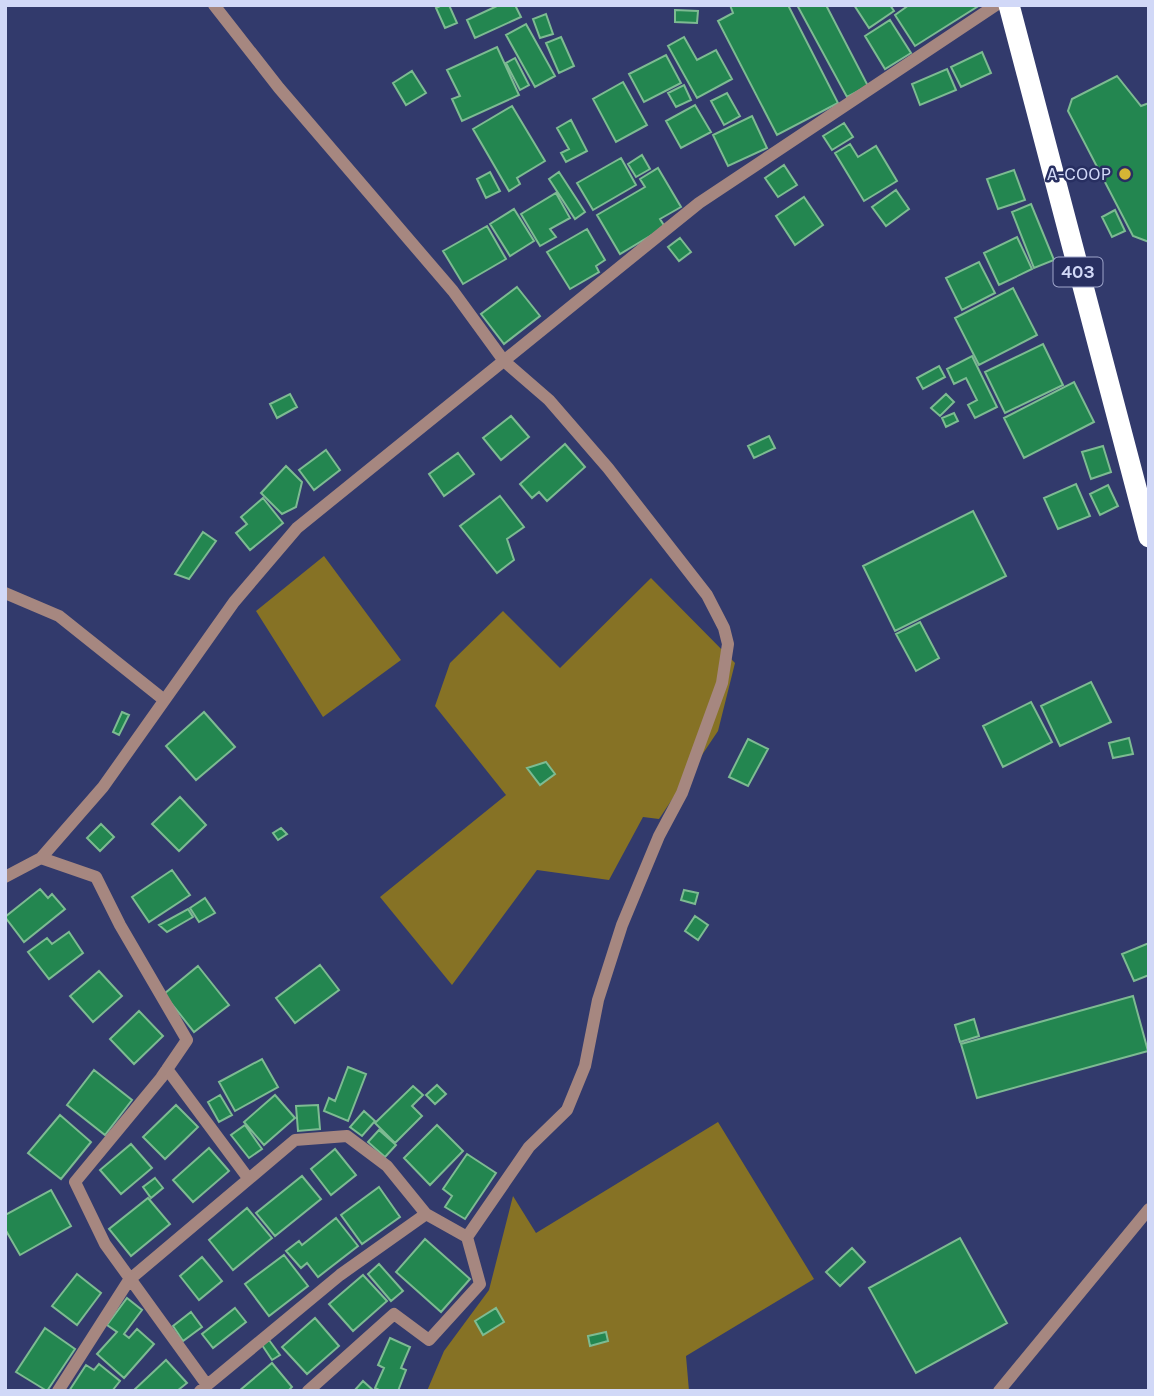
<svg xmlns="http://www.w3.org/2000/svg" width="1154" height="1396" viewBox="0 0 1154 1396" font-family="Karla,sans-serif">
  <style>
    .forest { fill: #867225 }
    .building { fill: #238650; stroke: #7dbb92; stroke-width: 2 }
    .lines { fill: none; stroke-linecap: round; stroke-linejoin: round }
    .minor { stroke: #a68780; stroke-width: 12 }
    .highway { stroke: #fff; stroke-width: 21 }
    .poi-dot { fill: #d5b535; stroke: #282f61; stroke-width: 2.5 }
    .labels { text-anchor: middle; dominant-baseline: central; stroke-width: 5; stroke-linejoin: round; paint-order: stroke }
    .shield { fill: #282f61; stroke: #9ea5ca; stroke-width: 2 }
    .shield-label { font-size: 18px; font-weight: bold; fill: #d1d8f7 }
    .poi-label { font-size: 19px; fill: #d1d8f7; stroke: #282f61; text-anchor: end }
  </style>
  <rect width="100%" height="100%" fill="#323a6c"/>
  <path class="forest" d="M324,556l77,104 -78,57 -67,-106z
    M651,578l84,85 -17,68 -59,88 -16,-2 -34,63 -72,-10 -85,115 -72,-88 126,-102 -71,-89 15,-43 53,-52 57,57z
    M718,1122l96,157 -128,77 3,35h-262l17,-40 45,-61 24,-94 23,37z"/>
  <path class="building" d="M442,5h7l8,18 -12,5 -9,-20z
    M499,5h16l6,12 -46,21 -8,-18z
    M730,5h58l50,98 -61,32 -59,-114 15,-8z
    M797,5h29l42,81 -21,11z
    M854,5h36l4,6 -25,17z
    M909,5h71l-65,41 -20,-31z
    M675,10l23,1 -1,12 -22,-1z
    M546,14l7,20 -13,4 -7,-19z
    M890,20l21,33 -26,16 -20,-33z
    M526,24l29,52 -20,11 -29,-52z
    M561,37l13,29 -15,7 -13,-30z
    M684,37l13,23 19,-10 16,29 -35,19 -29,-52z
    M497,47l22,48 -57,26 -10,-22 8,-3 -13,-26z
    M982,52l9,21 -30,14 -10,-20z
    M666,55l15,28 -37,19 -15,-28z
    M515,58l14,27 -9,5 -14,-27z
    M947,69l9,21 -36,15 -8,-21z
    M412,71l14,22 -20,12 -13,-22z
    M1117,76l24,30 8,-3v139l-16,-6 -65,-125 4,-12z
    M623,82l24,43 -31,17 -23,-43z
    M684,85l7,15 -15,7 -8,-14z
    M727,93l13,23 -16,9 -13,-24z
    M695,105l16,27 -30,16 -15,-27z
    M512,106l33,55 -28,17 3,6 -11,7 -36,-62z
    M752,116l15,32 -39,18 -15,-31z
    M571,120l16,31 -21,11 -5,-9 8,-4 -12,-21z
    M844,123l9,14 -21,13 -9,-14z
    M850,144l8,13 18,-11 21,35 -33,20 -29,-48z
    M642,155l8,14 -14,8 -8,-13z
    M621,158l15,27 -43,25 -16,-27z
    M784,165l13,20 -19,12 -13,-19z
    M658,168l23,39 -21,12 5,8 -45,27 -23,-39 48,-28 -5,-8z
    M1014,170l11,30 -27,9 -11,-30z
    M490,172l10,19 -14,7 -9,-19z
    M559,172l26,40 -10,7 -26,-40z
    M896,190l13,19 -23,17 -14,-19z
    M556,193l14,25 -20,11 6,8 -16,9 -19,-32z
    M804,197l19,28 -28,20 -19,-29z
    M1031,204l23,56 -20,8 -22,-56z
    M514,209l20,32 -24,15 -20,-32z
    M1115,210l10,21 -13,6 -10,-20z
    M487,226l19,33 -43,25 -20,-33z
    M587,229l18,31 -9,6 3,6 -29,17 -23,-37z
    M1017,237l15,32 -33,16 -15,-32z
    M680,238l11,14 -12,9 -11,-14z
    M979,262l16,31 -33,17 -16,-32z
    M517,287l23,29 -36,28 -23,-30z
    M1013,288l24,47 -58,30 -24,-47z
    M1043,344l20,41 -58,28 -20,-41z
    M972,356l25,51 -22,11 -7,-13 9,-5 -11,-22 -12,6 -7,-15z
    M939,366l6,11 -22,12 -6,-11z
    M1074,382l20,40 -70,36 -20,-40z
    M290,394l7,13 -20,11 -7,-14z
    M946,394l8,8 -14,14 -9,-8z
    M954,413l4,8 -12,6 -4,-9z
    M511,416l18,21 -28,23 -18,-22z
    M769,436l6,12 -21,10 -6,-12z
    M565,444l20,23 -38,34 -8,-9 -7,6 -12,-14z
    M1103,446l8,26 -20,7 -9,-27z
    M326,450l14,20 -26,20 -15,-20z
    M458,453l16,21 -30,22 -15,-22z
    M286,466l16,16 -6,25 -14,7 -21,-21z
    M1076,484l14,32 -32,13 -14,-31z
    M1108,485l10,21 -18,9 -10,-21z
    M500,496l24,31 -17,12 7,21 -17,13 -37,-47z
    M263,498l20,25 -33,27 -14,-17 11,-9 -6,-7z
    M973,511l33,65 -111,55 -32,-65z
    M203,532l13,9 -27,38 -14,-5z
    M920,622l19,36 -23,13 -20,-37z
    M1091,682l20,40 -51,24 -19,-40z
    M1031,702l21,40 -49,25 -20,-41z
    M122,712l7,3 -10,20 -6,-3z
    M204,712l31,35 -39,33 -30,-34z
    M1129,738l4,16 -20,4 -4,-15z
    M748,739l20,10 -20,37 -19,-9z
    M546,762l9,12 -15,11 -13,-17z
    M180,797l26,28 -27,26 -27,-27z
    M101,824l13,13 -14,14 -13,-13z
    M281,828l6,6 -9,6 -5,-7z
    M172,870l18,25 -41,27 -17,-25z
    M40,889l8,9 4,-4 13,15 -41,33 -19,-25z
    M684,890l14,3 -3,11 -14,-4z
    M205,898l10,15 -16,9 -9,-14z
    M188,909l5,8 -26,15 -8,-7z
    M695,916l13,9 -10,15 -13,-9z
    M69,932l14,21 -34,26 -21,-27 19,-14 5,6z
    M1149,943v32l-15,6 -12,-27z
    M320,965l19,25 -44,33 -19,-25z
    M198,966l31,39 -35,27 -30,-38z
    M99,971l23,25 -29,26 -23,-26z
    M1133,996l15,55 -171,47 -16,-54z
    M139,1011l24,25 -29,28 -24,-25z
    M974,1019l5,17 -19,6 -5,-17z
    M262,1059l16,28 -43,24 -16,-29z
    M348,1067l18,7 -18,47 -24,-10 5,-13 6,3z
    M94,1070l38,30 -27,35 -38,-30z
    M437,1085l9,9 -11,10 -9,-9z
    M413,1086l10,9 -11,11 10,10 -27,27 -20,-20z
    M220,1095l12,20 -13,7 -11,-20z
    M275,1095l20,23 -31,27 -20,-23z
    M176,1105l22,22 -33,32 -22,-22z
    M318,1105l2,24 -22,2 -2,-25z
    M364,1111l11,10 -13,15 -12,-9z
    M60,1115l31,27 -30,37 -33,-26z
    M245,1125l17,24 -13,9 -18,-23z
    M437,1125l26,26 -33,34 -26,-27z
    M379,1130l17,15 -11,12 -17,-15z
    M131,1144l21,24 -31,26 -21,-24z
    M209,1148l20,23 -36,31 -20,-22z
    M335,1149l21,26 -25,20 -20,-26z
    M467,1154l29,19 -31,46 -20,-12 7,-11 -9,-7z
    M302,1176l19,23 -46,37 -19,-23z
    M155,1178l8,10 -12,10 -8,-11z
    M379,1187l21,30 -38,27 -21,-29z
    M51,1190l20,36 -51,29 -15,-26v-14z
    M148,1198l22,26 -39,32 -22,-27z
    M247,1208l25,30 -39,32 -24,-30z
    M336,1218l22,28 -40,31 -11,-14 -6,5 -15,-17 13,-10 3,4z
    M960,1238l47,85 -91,50 -47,-85z
    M425,1239l45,40 -29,33 -45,-40z
    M852,1248l13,14 -25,24 -14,-14z
    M284,1255l24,31 -39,30 -24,-32z
    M202,1257l20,24 -23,19 -19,-24z
    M379,1264l24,27 -12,10 -23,-27z
    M77,1274l24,19 -24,32 -25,-19z
    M363,1275l24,26 -34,30 -24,-27z
    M127,1298l15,12 -18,24 5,4 8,-9 17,15 -30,34 -27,-24 20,-22 -10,-7z
    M235,1308l11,14 -33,26 -11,-14z
    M496,1308l8,14 -21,13 -8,-14z
    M191,1312l11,15 -19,14 -10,-15z
    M315,1318l24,28 -32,28 -25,-27z
    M45,1328l30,21 -28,42 -31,-19z
    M606,1332l2,9 -18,5 -2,-10z
    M390,1338l20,9 -9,21 5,2 -8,21h-17l-6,-3 9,-20 -6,-3z
    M269,1340l11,15 -8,5 -10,-15z
    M166,1360l21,23 -10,8h-44z
    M272,1363l20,24 -4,4h-49z
    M99,1364l21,17 -8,10h-43l17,-26 8,5z
    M363,1381l11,10h-20z"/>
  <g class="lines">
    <path class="minor" d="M214,5l65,83 174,203 51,70 45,39 59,68 99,127 17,33 4,16 -6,39 -40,110 -23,43 -37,89 -24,75 -13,66 -18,44 -38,37 -62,90
      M5,593l54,23 104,83
      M41,858l55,19 24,48 67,115 -26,38 -86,104 30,62 102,141
      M5,877l36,-19 62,-71 131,-185 63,-74 402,-325 297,-198
      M167,1069l81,109
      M58,1391l71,-111 166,-140 52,-4 40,30 39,48
      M200,1391l140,-116 86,-61 41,23 13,47 -51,56 -35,-26 -86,77
      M999,1391l150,-182"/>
    <path class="highway" d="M1009,5l140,532"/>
  </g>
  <circle class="poi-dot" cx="1125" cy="174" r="7"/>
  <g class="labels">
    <rect class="shield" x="1053.5" y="257.5" width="49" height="29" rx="5"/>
    <g class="shield-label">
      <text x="1078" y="272">403</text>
    </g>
    <g class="poi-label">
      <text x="1111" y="174">A-COOP</text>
    </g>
  </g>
  <rect width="1154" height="1396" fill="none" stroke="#d1d8f7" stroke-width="14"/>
</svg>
